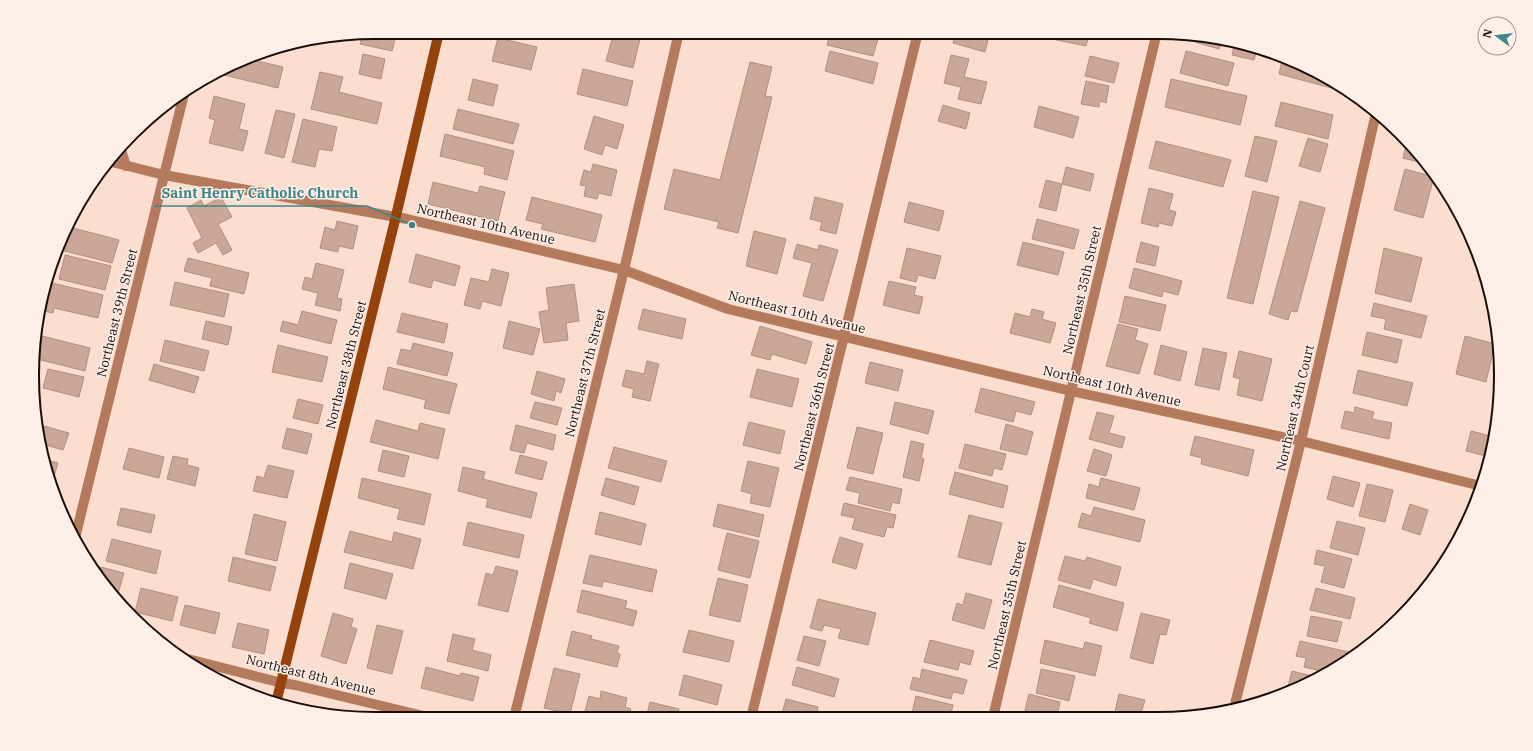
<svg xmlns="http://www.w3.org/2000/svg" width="1533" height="751" viewBox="0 0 1533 751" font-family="'IBM Plex Serif',serif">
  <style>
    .building { fill: #caa796; stroke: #b08f7e }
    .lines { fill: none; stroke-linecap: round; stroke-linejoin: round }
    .street { stroke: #b37a5d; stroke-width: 10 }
    .secondary { stroke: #94430c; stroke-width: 10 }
    .labels { text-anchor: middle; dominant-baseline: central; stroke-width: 3; stroke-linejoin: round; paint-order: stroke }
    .street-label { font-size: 13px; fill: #190d07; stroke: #feefe8 }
    .rim { fill: none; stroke: #190d07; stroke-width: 2 }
    .leader { fill: none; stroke: #3f8787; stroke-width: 1.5 }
    .callout-dot { fill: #3f8787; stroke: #feefe8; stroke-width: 1.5 }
    .callout-label { font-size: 14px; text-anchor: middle; font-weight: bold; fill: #3f8787; stroke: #feefe8; stroke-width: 3; stroke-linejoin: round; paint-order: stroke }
  </style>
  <rect width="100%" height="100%" fill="#fcded0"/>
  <path class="building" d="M376,32h21l-5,19 -32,-7 2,-10z
    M614,32l26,7 -7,29 -27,-7z
    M830,32h50l-7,24 -46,-11z
    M956,32h34l-5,20 -32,-9z
    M1054,32h36l-4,14 -34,-7z
    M1197,36l26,2 -4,11 -24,-7z
    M498,38l39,9 -6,23 -39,-9z
    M1235,42l22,6 -3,12 -22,-5z
    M830,51l48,12 -5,21 -48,-13z
    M1186,51l48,12 -6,23 -48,-13z
    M363,54l22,5 -4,20 -22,-5z
    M951,55l18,4 -5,18 23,5 -6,22 -23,-5 3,-12 -17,-4z
    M1090,56l29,7 -5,20 -29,-7z
    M1283,56l57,29 -1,5 -60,-16z
    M249,59l34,8 -5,21 -54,-13 1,-3z
    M750,62l22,5 -7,29 7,1 -34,136 -21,-5 2,-6 -55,-13 10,-40 46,11z
    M583,69l50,12 -6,25 -50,-12z
    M320,72l23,5 -4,15 43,11 -5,21 -66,-15z
    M473,79l25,6 -5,21 -25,-6z
    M1171,79l76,17 -7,29 -75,-18z
    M1086,81l23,5 -3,17 -6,-2 -1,6 -18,-3z
    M214,96l31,8 -6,25 9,2 -5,20 -34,-8 6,-23 -6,-2z
    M1281,102l52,13 -5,24 -53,-13z
    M943,105l27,8 -4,16 -28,-8z
    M1039,106l40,11 -6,21 -39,-11z
    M458,109l61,15 -6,20 -60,-15z
    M276,110l19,4 -11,44 -19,-5z
    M594,116l30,9 -7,24 -12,-4 -3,10 -18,-6z
    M303,119l34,8 -5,24 -13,-2 -4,18 -23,-5z
    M445,134l69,17 -7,29 -23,-6 1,-7 -45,-11z
    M1255,136l22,5 -10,41 -22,-6z
    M1308,138l20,6 -8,28 -21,-6z
    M1156,141l75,19 -8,27 -74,-19z
    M1407,141l19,23 -23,-6z
    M593,164l24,6 -6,26 -12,-3 -2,6 -13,-3 2,-10 -6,-1 4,-15 7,2z
    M1066,167l28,7 -4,17 -28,-7z
    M1405,169l29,8 -11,41 -29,-8z
    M1046,180l16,4 -6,27 -17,-4z
    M433,182l45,11 2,-7 25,6 -7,29 -70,-17z
    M1149,188l24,6 -4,16 7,2 -4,14 -13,-3 -1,4 -17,-4z
    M1253,191l26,6 -26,107 -26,-6z
    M221,197l11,20 -14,7 14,26 -9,5 -7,-12 -18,10 -5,-10 9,-5 -15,-30 14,-8 3,6z
    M532,197l70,18 -7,27 -54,-13 2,-5 -17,-4z
    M815,197l28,7 -7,30 -16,-4 2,-8 -12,-3z
    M1300,201l25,7 -28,104 -6,-1 -3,9 -19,-6z
    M909,202l35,9 -5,20 -35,-9z
    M1037,219l42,11 -5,19 -42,-10z
    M337,221l21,5 -5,23 -14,-3 -1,6 -18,-4 5,-21 10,3z
    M69,227l50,13 -7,23 -51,-13z
    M754,231l32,8 -9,35 -31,-8z
    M1023,242l41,10 -6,23 -41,-10z
    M1141,242l18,5 -4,19 -19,-4z
    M797,244l21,6 1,-5 19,5 -15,51 -20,-5 9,-33 -19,-5z
    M907,248l34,8 -6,23 -17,-4 -2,7 -16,-4z
    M1384,248l38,10 -11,44 -36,-9z
    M416,254l44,12 -5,20 -22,-6 -2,8 -22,-6z
    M65,255l46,11 -6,24 -46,-11z
    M188,258l61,15 -5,21 -34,-8 2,-8 -28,-7z
    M316,263l28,7 -7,28 5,1 -2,12 -25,-6 3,-12 -16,-4 3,-12 7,2z
    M1134,268l48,13 -4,14 -15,-4 -1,6 -33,-9z
    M492,269l17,4 -8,33 -19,-5 -2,8 -16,-4 7,-27 18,4z
    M889,281l27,6 -2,8 9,2 -4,17 -36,-9z
    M48,282l55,13 -5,23 -44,-10 -1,5 -14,-3z
    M175,282l54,12 -5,23 -54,-12z
    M574,284l5,37 -13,2 2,17 -24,3 -5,-31 10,-2 -3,-22z
    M1125,296l41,9 -6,26 -41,-9z
    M1374,303l53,13 -6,22 -37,-9 2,-10 -15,-3z
    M643,309l43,10 -4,20 -44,-10z
    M1032,309l12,3 -2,7 14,4 -6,20 -40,-10 5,-20 15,4z
    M302,311l35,9 -6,24 -51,-13 3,-10 15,4z
    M402,313l46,11 -4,19 -47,-11z
    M206,321l26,6 -4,18 -26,-6z
    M509,321l31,8 -7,26 -30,-7z
    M1118,324l20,5 -3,11 13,4 -9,30 -33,-8z
    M760,326l52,16 -6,22 -34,-10 -2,6 -19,-5z
    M1367,332l35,8 -5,23 -35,-8z
    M38,335l52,13 -5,23 -48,-12z
    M1465,336l30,8 -9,38 -30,-8z
    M165,340l44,11 -5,20 -44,-10z
    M413,343l40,10 -6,23 -50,-12 4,-15 10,2z
    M278,345l50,12 -6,25 -50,-10z
    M1161,345l26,7 -7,29 -26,-7z
    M1203,348l24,5 -8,37 -24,-5z
    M1239,351l33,8 -10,42 -25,-6 3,-16 -7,-2z
    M647,361l12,3 -9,37 -18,-4 2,-8 -12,-3 4,-16 18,4z
    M870,362l33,8 -5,21 -33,-8z
    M154,364l45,13 -5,16 -45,-13z
    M388,367l69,17 -8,30 -25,-6 2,-8 -43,-11z
    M48,369l36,8 -5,20 -36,-9z
    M757,369l42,10 -7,28 -42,-10z
    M1358,370l55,13 -6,23 -54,-13z
    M537,371l28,8 -4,14 -5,-2 -2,10 -23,-7z
    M981,388l54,14 -4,13 -15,-4 -3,11 -38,-10z
    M298,399l25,6 -5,19 -25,-6z
    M535,402l27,6 -5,17 -27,-7z
    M895,402l39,9 -6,23 -38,-10z
    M1355,407l19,5 -2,7 20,4 -3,16 -48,-11 4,-17 9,2z
    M1097,412l17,4 -5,17 16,4 -3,11 -33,-9z
    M376,420l42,11 2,-8 25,6 -7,30 -68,-17z
    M749,422l36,9 -5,23 -37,-9z
    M1006,424l27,8 -6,23 -27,-6z
    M516,425l40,10 -3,15 -26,-7 -3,10 -14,-3z
    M44,426l25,7 -6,17 -21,-6 -2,-5z
    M857,427l26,6 -10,41 -26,-6z
    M287,428l25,6 -5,20 -25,-6z
    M1471,431l24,6 -5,20 -24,-6z
    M1195,436l59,14 -6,26 -47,-12 1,-6 -12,-3z
    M911,441l13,3 -3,14 3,1 -5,22 -16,-4z
    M965,444l41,10 -4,16 -8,-2 -2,8 -33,-8z
    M614,447l53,14 -6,21 -53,-14z
    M129,448l35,9 -5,21 -36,-9z
    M1094,449l18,6 -6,21 -19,-5z
    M383,450l26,6 -5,21 -26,-6z
    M520,455l27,7 -5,18 -27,-7z
    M173,456l15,3 -1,6 12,3 -4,18 -28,-7z
    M47,460l11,3 -5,17z
    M748,461l31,7 -9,39 -20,-4 2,-9 -11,-3z
    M268,465l26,6 -7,27 -34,-7 4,-15 7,2z
    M463,467l22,5 -2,7 54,14 -6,25 -45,-11 2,-8 -30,-8z
    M955,472l53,14 -5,22 -54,-14z
    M1333,476l27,7 -7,24 -26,-8z
    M850,477l52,12 -3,15 -7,-2 -2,9 -32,-8 2,-10 -14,-3z
    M362,478l69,16 -7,31 -27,-6 3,-10 -42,-11z
    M606,478l33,9 -5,18 -33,-10z
    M1101,478l39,10 -6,22 -48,-12 3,-14 10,3z
    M1367,484l26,6 -8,32 -26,-6z
    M844,503l52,12 -3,13 -6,-1 -3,10 -32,-8 3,-11 -14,-3z
    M718,504l46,11 -5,22 -46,-11z
    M1410,504l18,6 -8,25 -18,-6z
    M1094,507l51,13 -5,22 -62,-15 4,-14 9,3z
    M121,508l34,7 -4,18 -34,-8z
    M600,512l46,12 -5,21 -46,-11z
    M254,514l32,8 -9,39 -32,-7z
    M969,515l33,8 -11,42 -33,-8z
    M1337,521l28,7 -7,27 -28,-7z
    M468,522l56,13 -5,23 -56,-13z
    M1459,522l6,2 -11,19h-1z
    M350,531l42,11 2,-10 27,7 -8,30 -69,-17z
    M727,533l32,8 -9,37 -32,-8z
    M840,537l23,7 -7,25 -24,-7z
    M112,539l49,12 -5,23 -50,-13z
    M1317,550l35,9 -8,29 -23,-6 4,-16 -11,-2z
    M590,555l67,15 -5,22 -49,-11 -1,6 -19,-4z
    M1065,556l20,5 2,-4 34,10 -5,19 -23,-7 -3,10 -32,-9z
    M233,557l43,10 -6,24 -42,-10z
    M350,563l43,11 -7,25 -42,-11z
    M496,566l22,5 -10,41 -30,-7 8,-32 7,2z
    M101,567l23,6 -7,24 -18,-25z
    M718,578l30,7 -8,37 -31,-7z
    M1059,585l65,18 -7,28 -28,-8 2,-5 -38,-11z
    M141,588l37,9 -6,24 -37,-9z
    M1316,588l39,10 -5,21 -40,-9z
    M582,590l45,11 -2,7 12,3 -4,15 -56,-14z
    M966,593l26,7 -8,29 -32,-9 5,-17 6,2z
    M818,599l58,14 -8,32 -30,-7 3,-9 -17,-4 -2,6 -12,-3z
    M185,605l35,8 -5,21 -35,-9z
    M333,613l20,6 -2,8 6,2 -11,35 -25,-8z
    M1141,613l29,7 -4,15 -6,-1 -7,30 -23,-6z
    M1311,616l31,6 -5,20 -30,-6z
    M238,623l31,7 -5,24 -32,-7z
    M377,625l26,6 -11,43 -25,-6z
    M689,630l45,11 -5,21 -46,-10z
    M572,631l20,5 -1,3 28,7 -2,7 3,1 -3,13 -51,-12z
    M453,634l22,5 -3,11 19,5 -3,16 -41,-10z
    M804,636l22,5 -7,25 -22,-6z
    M930,640l44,11 -4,14 -10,-3 -2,8 -34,-8z
    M1045,640l38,9 2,-7 17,4 -7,30 -55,-13z
    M1300,641l49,11 -2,7 -22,13 -21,-5 2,-9 -10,-2z
    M426,667l34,9 1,-3 18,4 -6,24 -52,-13z
    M797,667l42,12 -5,18 -42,-12z
    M554,668l26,6 -10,40 -26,-6z
    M922,669l45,11 -4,14 -10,-2 -2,7 -41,-10 3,-12 7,2z
    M1041,669l34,7 -6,25 -33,-8z
    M1292,671l24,6 -19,11 -9,-2z
    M684,675l38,10 -5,20 -38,-10z
    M601,691l26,7 -2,9 6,2 -2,9h-46l6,-22 11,3z
    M1029,694l31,8 -3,15h-22l-11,-3z
    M1119,694l26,6 -5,16h-26z
    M916,696l37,9 -3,12h-39z
    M786,699l32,8 -2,10 -35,1z
    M650,702l29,7 -2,9h-31z
    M697,712l22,6h-23z"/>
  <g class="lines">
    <path class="street" d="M120,147l6,19
      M108,161l56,14 243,44 217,51 104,39 343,82 230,50 180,45
      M75,538l109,-444
      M180,657l102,26 13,2 141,34
      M1234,708l67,-267 75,-328
      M993,717l164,-685
      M514,718l110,-448 55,-238
      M751,718l167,-686"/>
    <path class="secondary" d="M276,703l120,-487 43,-184"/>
  </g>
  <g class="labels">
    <g class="street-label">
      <text transform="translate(486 224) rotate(13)">Northeast 10th Avenue</text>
      <text transform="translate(1082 290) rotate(-77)">Northeast 35th Street</text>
      <text transform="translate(797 312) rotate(14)">Northeast 10th Avenue</text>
      <text transform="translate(117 313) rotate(-76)">Northeast 39th Street</text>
      <text transform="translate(346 365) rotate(-76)">Northeast 38th Street</text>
      <text transform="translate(585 373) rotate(-76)">Northeast 37th Street</text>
      <text transform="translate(1112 386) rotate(13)">Northeast 10th Avenue</text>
      <text transform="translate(814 407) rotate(-76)">Northeast 36th Street</text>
      <text transform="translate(1295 408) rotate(-77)">Northeast 34th Court</text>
      <text transform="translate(1007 605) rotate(-77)">Northeast 35th Street</text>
      <text transform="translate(311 675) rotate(14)">Northeast 8th Avenue</text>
    </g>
  </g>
  <path d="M0 0H1533V751H0ZM375 39H1158A336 336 0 0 1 1494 375V376A336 336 0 0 1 1158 712H375A336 336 0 0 1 39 376V375A336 336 0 0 1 375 39Z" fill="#feefe8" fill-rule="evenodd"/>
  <path class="rim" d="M375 39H1158A336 336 0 0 1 1494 375V376A336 336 0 0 1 1158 712H375A336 336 0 0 1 39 376V375A336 336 0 0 1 375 39Z"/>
  <path class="leader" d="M412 225L367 206H154"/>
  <circle class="callout-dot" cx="412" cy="225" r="4"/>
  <g class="callout-label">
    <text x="260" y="198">Saint Henry Catholic Church</text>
  </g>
  <g transform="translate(1497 36) rotate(285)"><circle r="19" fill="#feefe8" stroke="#a2958e"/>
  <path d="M0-3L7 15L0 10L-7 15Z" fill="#3f8787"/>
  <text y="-6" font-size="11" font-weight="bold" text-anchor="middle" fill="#190d07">N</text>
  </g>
</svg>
